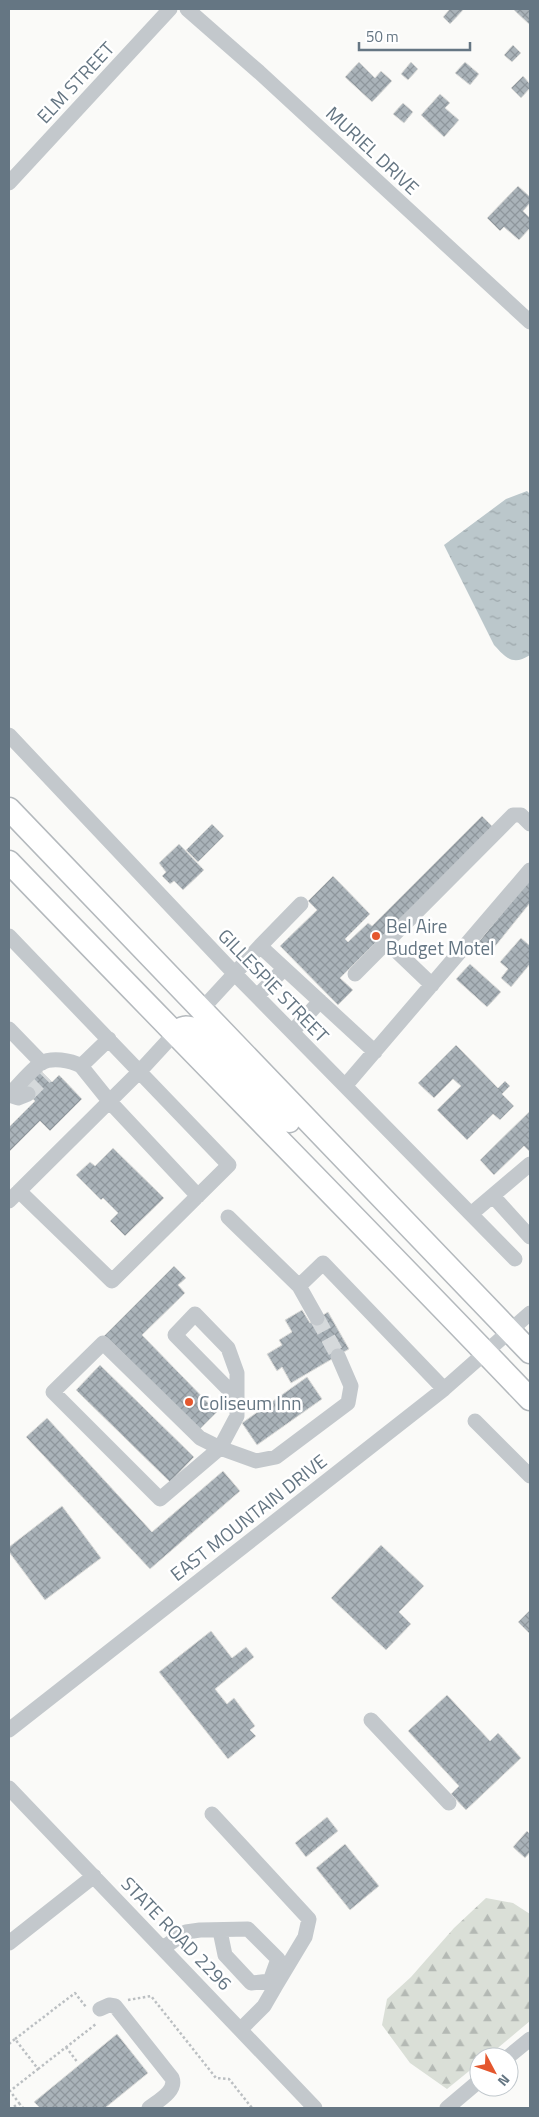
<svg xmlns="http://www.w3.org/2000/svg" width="539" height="2117" viewBox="0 0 539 2117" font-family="'Titillium Web',sans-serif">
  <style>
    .forest { fill: url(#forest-firs) }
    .water { fill: url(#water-ripples) }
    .building { fill: url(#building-cross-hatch); stroke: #dcdcda }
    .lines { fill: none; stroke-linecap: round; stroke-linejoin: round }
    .minor-tunnel { stroke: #d5d9db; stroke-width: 15; stroke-dasharray: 15 8; stroke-linecap: butt }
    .highway-casing { stroke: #b4b9bd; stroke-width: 25 }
    .path { stroke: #bbbfc2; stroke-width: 2.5; stroke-dasharray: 2.5 2.5; stroke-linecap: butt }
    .minor { stroke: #c3c8cc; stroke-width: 15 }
    .highway { stroke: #fff; stroke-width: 22 }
    .poi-dot { fill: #e4572e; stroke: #fff; stroke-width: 2 }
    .labels { text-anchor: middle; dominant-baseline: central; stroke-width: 5; stroke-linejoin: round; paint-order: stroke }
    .street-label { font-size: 19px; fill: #657683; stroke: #fff }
    .poi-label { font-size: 19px; fill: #657683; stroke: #fff; text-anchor: start }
  </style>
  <defs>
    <pattern id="forest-firs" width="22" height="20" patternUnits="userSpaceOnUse" patternTransform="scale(1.25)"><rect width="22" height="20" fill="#dadfd7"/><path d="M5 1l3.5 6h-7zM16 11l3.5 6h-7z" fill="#b4b9b4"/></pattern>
    <pattern id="water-ripples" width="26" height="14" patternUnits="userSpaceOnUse" patternTransform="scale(1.25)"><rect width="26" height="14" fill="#bbc7cb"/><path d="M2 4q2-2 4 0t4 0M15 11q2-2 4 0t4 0" fill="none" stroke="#9ca6aa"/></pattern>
    <pattern id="building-cross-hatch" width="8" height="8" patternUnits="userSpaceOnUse" patternTransform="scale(1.25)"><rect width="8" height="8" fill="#aab3b9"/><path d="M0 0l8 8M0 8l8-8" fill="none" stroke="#8e969c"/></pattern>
  </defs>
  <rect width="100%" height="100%" fill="#fafaf8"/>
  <path class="forest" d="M486,1898l27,5 17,11v107l-43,36h-8v6l-32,26 -37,-26 -28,-38 5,-26 24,-22 43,-49z"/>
  <path class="water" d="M527,491l3,3v161c-17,11 -24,3 -36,-10l-50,-100 62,-46z"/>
  <path class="building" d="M450,9h14l-14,15 -7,-7z
    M513,9h17v16z
    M513,45l8,8 -9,9 -8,-7z
    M359,62l16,16 6,-7 11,10 -20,21 -27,-25z
    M411,62l7,7 -10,11 -7,-6z
    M465,62l14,12 -9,11 -15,-12z
    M523,76l7,8v4l-9,10 -10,-10z
    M440,94l10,9 -5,5 14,12 -15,17 -23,-22z
    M403,103l10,9 -9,11 -11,-9z
    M518,186l12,11v6l-7,8 7,7v10l-11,12 -15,-13 -4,4 -13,-13z
    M482,816l11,11 -153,151 13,12 -15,15 -58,-59 37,-36 -9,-9 25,-25 37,38 -25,25 3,3 20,-19 4,3z
    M212,824l12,12 -26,26 -12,-12z
    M179,844l25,26 -21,20 -9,-9 -4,3 -8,-8 4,-4 -7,-9z
    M530,879v24l-42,52 -12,-10z
    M521,938l9,8v18l-19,23 -10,-9 7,-9 -8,-7z
    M470,964l31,28 -14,15 -31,-28z
    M456,1045l42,43 7,-7 5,5 -8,8 12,12 -14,14 -7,-6 -26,26 -30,-30 24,-24 -8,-7 -19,19 -16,-15z
    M41,1071l11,11 7,-7 23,24 -32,32 -10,-10 -31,31v-25l26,-26 -12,-12z
    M530,1111v41l-6,-6 -30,29 -14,-15z
    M113,1148l51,50 -39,38 -15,-15 8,-8 -15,-15 -2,2 -25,-25 14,-13 5,4z
    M174,1266l12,12 -8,7 7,8 -43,42 75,77 -19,19 -94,-95z
    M302,1310l8,13 18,-11 21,37 -58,34 -9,-16 -5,4 -10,-17 15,-9 -3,-5 13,-8 -7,-12z
    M100,1365l94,92 -24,25 -94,-92z
    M307,1377l15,22 -65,46 -15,-22z
    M47,1418l105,114 71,-61 17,20 -90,78 -124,-132z
    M62,1506l39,52 -56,42 -36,-48v-5z
    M381,1545l43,41 -25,26 12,12 -25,26 -55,-52z
    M530,1610v24l-12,-12z
    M211,1631l21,27 14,-11 8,10 -39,32 12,15 7,-6 21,28 -5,4 6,6 -28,23 -69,-87z
    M447,1695l43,46 8,-8 23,25 -55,52 -15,-16 8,-8 -51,-55z
    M327,1817l11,14 -32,26 -11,-14z
    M527,1831l3,3v18l-5,6 -12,-11z
    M345,1844l34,42 -29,24 -34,-42z
    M117,2034l31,39 -43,35h-65l-6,-6z"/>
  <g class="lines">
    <path class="minor-tunnel" d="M28,1094l18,-18
      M317,1318l21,38"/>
    <defs>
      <path id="highway" d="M9,809l521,543
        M9,862c173,180 349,357 521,537
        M175,1033c7,-6 11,-7 20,-3l94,91"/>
    </defs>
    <use href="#highway" class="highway-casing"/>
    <path class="path" d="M128,2000l23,-4 65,82 13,1 23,29
      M15,2039l60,-46 11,14
      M9,2044l6,-5 23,30 -28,22 9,12 -7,5
      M66,2047l12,16
      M38,2069l58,-45
      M19,2103l4,5"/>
    <path class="minor" d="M187,9l72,63 271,250
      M9,183l161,-174
      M9,735l225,238 281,286
      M301,904l-41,42 115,106
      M9,936l220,229 -117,116 -93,-90
      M387,942l45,43
      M355,974l158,-159h8l9,9
      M257,996l27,-27
      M202,1009l58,-63
      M9,1029l33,34
      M292,1032l28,-31
      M81,1066l29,36 88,94
      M345,1086l185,-216
      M9,1095c9,-9 22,-25 32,-32 11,-6 29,-3 40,3l28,-27
      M9,1095l9,3 10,-4
      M493,1196l37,41
      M9,1201l131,-130 35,-38
      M471,1214l59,-50
      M228,1217l71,69
      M317,1318l-18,-32 24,-23 121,126
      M236,1397l-61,-62 20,-21 33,34 9,25v43l-17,32 -20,-10 -97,-95 -50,49 107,107 60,-51 36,13 20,-4 72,-54 3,-17 -13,-30
      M475,1421l55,55
      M371,1720l78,83
      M9,1730l435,-341 86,-76
      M9,1788l306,320
      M212,1814l97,105 -4,18 -30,50
      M220,1931l5,24 26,28 19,-2
      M9,1943l85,-67
      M163,1948l23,-16 14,-2 48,-1 30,30 -8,22
      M100,2009l9,-4 6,1 57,72c5,13 -14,23 -23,30
      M241,2029l23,-23 11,-19 -5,-6
      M508,2057l22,-18
      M447,2108l32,-27"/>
    <use href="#highway" class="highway"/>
  </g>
  <g class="poi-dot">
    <circle cx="376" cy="936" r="5"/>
    <circle cx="189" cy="1402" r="5"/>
  </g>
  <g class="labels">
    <g class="street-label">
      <text transform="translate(75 82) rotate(-47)">ELM STREET</text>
      <text transform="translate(373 150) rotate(43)">MURIEL DRIVE</text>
      <text transform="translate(274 985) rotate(46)">GILLESPIE STREET</text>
      <text transform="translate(248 1517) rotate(-38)">EAST MOUNTAIN DRIVE</text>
      <text transform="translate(177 1933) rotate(46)">STATE ROAD 2296</text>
    </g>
    <g class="poi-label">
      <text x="386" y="925">Bel Aire<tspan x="386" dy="22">Budget Motel</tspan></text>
      <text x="199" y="1402">Coliseum Inn</text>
    </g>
  </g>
  <rect width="539" height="2117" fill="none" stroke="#657683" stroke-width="20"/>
  <g transform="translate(494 2072) rotate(131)"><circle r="24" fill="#ffffff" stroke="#c1c8cd"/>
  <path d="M0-4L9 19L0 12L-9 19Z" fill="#e4572e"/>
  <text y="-8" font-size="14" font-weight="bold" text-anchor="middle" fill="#657683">N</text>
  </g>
  <path d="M359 42v8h111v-8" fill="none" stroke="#657683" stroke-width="2.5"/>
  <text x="366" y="42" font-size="15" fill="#657683" stroke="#ffffff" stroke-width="4" paint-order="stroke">50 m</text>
</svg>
